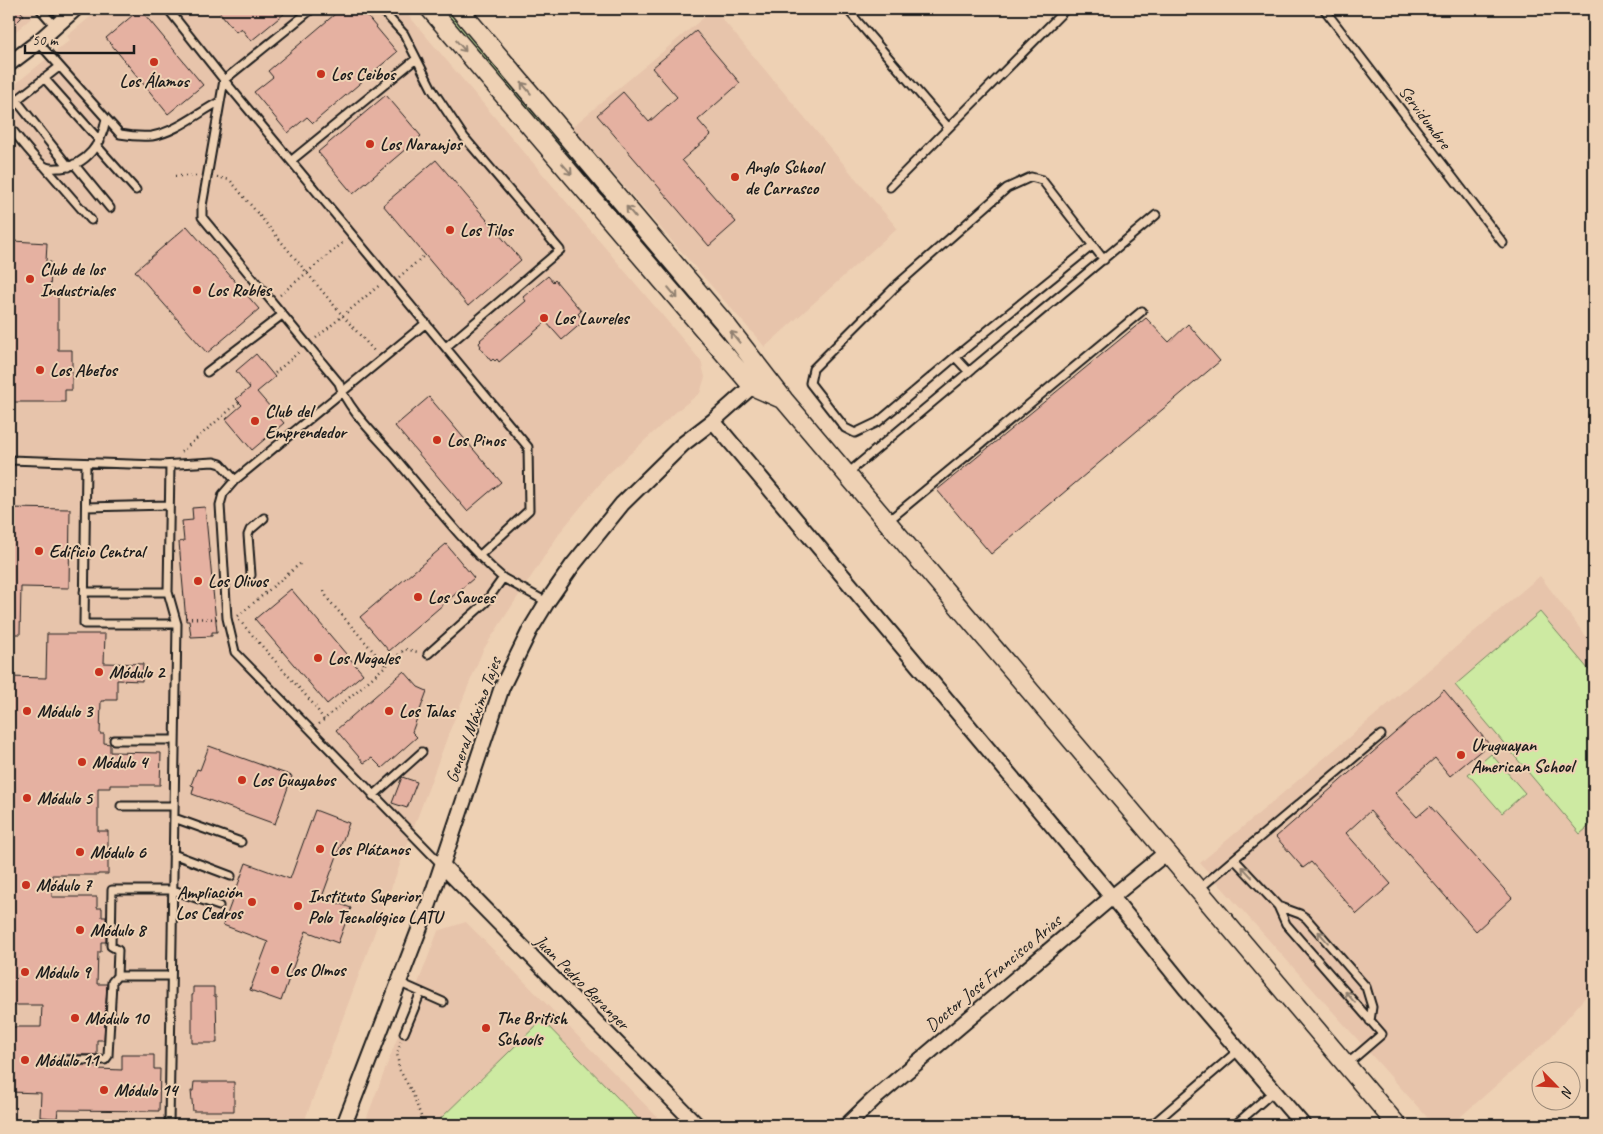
<svg xmlns="http://www.w3.org/2000/svg" width="1603" height="1134" viewBox="0 0 1603 1134" font-family="Caveat,sans-serif">
  <style>
    .built { fill: #e7c4ab }
    .green { fill: #cdeaa2; stroke: #74835f }
    .building { fill: #e5b1a1; stroke: #1c1c1c }
    .lines { fill: none; stroke-linecap: round; stroke-linejoin: round }
    .service-casing { stroke: #1c1c1c; stroke-width: 11 }
    .minor-casing { stroke: #1c1c1c; stroke-width: 18 }
    .tertiary-casing { stroke: #1c1c1c; stroke-width: 21 }
    .path { stroke: #1c1c1c; stroke-width: 2.5; stroke-dasharray: 1 4; stroke-linecap: butt }
    .service { stroke: #eed1b4; stroke-width: 7 }
    .minor { stroke: #eed1b4; stroke-width: 14 }
    .tertiary { stroke: #eed1b4; stroke-width: 18 }
    .oneway { stroke: #908070 }
    .poi-dot { fill: #c8321e; stroke: #eed1b4; stroke-width: 2 }
    .labels { text-anchor: middle; dominant-baseline: central; stroke-width: 4; stroke-linejoin: round; paint-order: stroke }
    .poi-label { font-size: 18px; font-weight: bold; fill: #1c1c1c; stroke: #eed1b4; text-anchor: start }
    .street-label { font-size: 18px; fill: #1c1c1c; stroke: #eed1b4 }
  </style>
  <rect width="100%" height="100%" fill="#eed1b4"/>
  <filter id="ink" filterUnits="userSpaceOnUse"><feTurbulence type="fractalNoise" baseFrequency=".02" numOctaves="2"/><feDisplacementMap in="SourceGraphic" scale="10" xChannelSelector="R" yChannelSelector="G"/><feConvolveMatrix kernelMatrix="1 2 1 2 8 2 1 2 1" color-interpolation-filters="sRGB"/></filter>
  <g filter="url(#ink)">
    <path class="built" d="M9,9h33l-33,28z
      M100,9h303l298,352 4,16 -5,16 -22,17 -70,64 -47,57 -78,119 -33,80 -147,395h-294v-1036l61,-49 -3,-4z
      M714,9l183,219 -132,119 -193,-220z
      M1540,576l54,71v340l-45,52 -98,86h-17l-234,-262z
      M466,922l199,203h-301l74,-194z"/>
    <path class="green" d="M442,9h5l305,362 -3,2z
      M1540,612l54,64v146l-14,12 -125,-149z
      M1491,754l34,39 -23,20 -34,-39z
      M542,1020l102,105h-202l-4,-4z"/>
    <path class="building" d="M9,9h9l6,6 -15,15z
      M140,9l63,76 -35,29 -62,-76z
      M217,9h73l-39,32 -10,-13 -5,4z
      M341,9h20l36,43 -84,71 -6,-6 -19,16 -34,-41 19,-15 -5,-6z
      M696,31l44,52 -42,37 13,15 -29,25 54,62 -27,24 -112,-131 26,-23 26,30 28,-25 -25,-29z
      M386,95l35,41 -68,58 -35,-42z
      M436,160l85,100 -53,46 -85,-101z
      M187,226l72,83 -52,44 -72,-82z
      M13,241l34,2 -1,19h5l-1,33h8v55h14v40h-7v12h-54v-3h-2v-57l2,1v-7l1,-31h-3v-52h3z
      M548,276l5,6 2,-2 26,31 -3,3 6,7 -22,19 -16,-18 -47,40 -2,-3 -2,2 -2,-2 -2,2 -11,-14 1,-1 -2,-3 2,-2 -1,-1 46,-39 -3,-4z
      M1146,318l23,24 19,-18 32,37 -229,193 -54,-64z
      M256,354l19,23 -18,15 27,31 -32,27 -26,-31 16,-14 -6,-6 14,-11 -14,-17z
      M429,397l72,85 -34,29 -72,-85z
      M205,507l12,125h-5v4l-21,1 -2,-16h-3l-7,-79 5,-1 -2,-20 11,-1 -1,-12z
      M9,508l61,1 -1,79 -48,-1 -1,47h-11z
      M446,544l28,34 -85,73 -29,-34z
      M291,589l72,85 -36,30 -72,-85z
      M47,634h58l-1,29 39,1 -1,17 -25,-1v20h-12v1h-4l-1,33h4v9l6,1v8l51,1 -1,32h-50v3h-12v43h10v43h-10v1h-46v22h45v11h5v9h4v25h-5v10h-3l-1,32h10l-3,56h-7v15h-34l-4,2 -1,3 5,5h34v4l25,1v-15h32v14h6l-1,42 -101,-1 -1,8 -17,-1 1,-24 -32,-1v-65h32l1,-22h-33v-328l37,1z
      M404,671l14,16 9,4 -15,41 5,5 -35,31 -10,-10 -8,5 -28,-33z
      M1444,690l45,54 -39,32 -15,-18 -40,35 22,24 13,-11 82,92 -36,33 -106,-120 -24,22 45,51 -34,30 -46,-52 -8,6 -27,-31z
      M209,746l83,30 -17,48 -83,-30 2,-8 -3,-1 6,-16 3,1z
      M402,777l15,5 -10,26 -15,-5z
      M315,810l34,13 -27,74 29,11 -13,35 -32,-12 -25,70 -31,-11 18,-48 -45,-17 23,-62 44,16z
      M193,987h21v9h2l1,47h-25v-48h1z
      M194,1082h40v29h-41l-2,-20h2z"/>
    <g class="lines">
      <defs>
        <path id="service" d="M40,9l15,17
          M55,9l8,9
          M168,9l56,71 304,367 1,63 -50,46
          M312,9l-88,71 -22,126v11l137,166c7,25 40,56 57,76 34,40 67,84 107,119
          M381,9l23,25 28,55 32,48 96,113 -114,97
          M847,9l101,118
          M1324,9l179,234
          M38,42l82,92c11,2 21,3 32,2 24,-4 46,-23 67,-34
          M44,78l56,63
          M16,100l53,67
          M9,106l50,-39
          M9,126c7,8 28,37 37,41 4,2 11,1 15,1 26,-3 41,-25 45,-49
          M96,145l40,45
          M292,160l124,-101
          M74,164l36,44
          M45,167l46,53
          M890,187l176,-178
          M1093,245l-138,112 -77,65 -23,11 -10,-5 -35,-45 3,-14 85,-85 109,-96 24,-11 11,3 62,80
          M426,323l-191,157 -12,14 -3,11 7,113 8,34 207,213
          M955,357l14,15
          M207,372l75,-57
          M9,460l151,5 54,-3 7,2 14,16
          M86,464l-2,160h93
          M848,473l308,-258
          M86,507l83,-2
          M888,521l254,-210
          M251,575l-3,-40 2,-5 14,-12
          M84,592h84
          M428,654l57,-51 18,-25 44,24
          M114,740h61
          M373,796l49,-44
          M121,806h53
          M174,818l67,24
          M173,854l58,22
          M1234,859l147,-124
          M1199,889l35,-30 44,47 8,18 96,110 -36,31
          M1278,906l22,8 6,4 60,69 6,20 -2,14
          M117,976l1,-26 -7,-4 1,-56h61l46,16
          M398,982l45,20
          M404,1033l17,-41
          M63,1060h42l3,-4 4,-74 5,-6h53
          M169,1125l8,-501 -9,-32 2,-127
          M1152,1125l87,-75
          M1235,1125l39,-34"/>
        <path id="minor" d="M9,64l29,-22 37,-33
          M713,421l399,476 75,93 116,135
          M442,865l255,260
          M344,1125l85,-221 73,-217 28,-57 17,-28 25,-36 50,-62 61,-60 30,-23 46,-41
          M847,1125l26,-25 239,-203 55,-45"/>
        <path id="tertiary" d="M430,9l322,377 32,14
          M459,9l268,317 57,74 613,725"/>
      </defs>
      <use href="#service" class="service-casing"/>
      <use href="#minor" class="minor-casing"/>
      <use href="#tertiary" class="tertiary-casing"/>
      <path class="path" d="M175,176h21
        M217,177l13,3 112,135 34,38
        M399,277l26,-22
        M280,295l65,-54
        M316,338l65,-54
        M275,373l25,-22
        M181,452l58,-50
        M324,591l3,7 59,68
        M238,616l63,-53
        M186,618l32,1
        M239,620l76,86 9,14
        M319,724l86,-75 13,3
        M401,1041l-4,11 2,17 14,25 11,31"/>
      <use href="#service" class="service"/>
      <use href="#minor" class="minor"/>
      <use href="#tertiary" class="tertiary"/>
    </g>
    <defs><path id="oneway-shaft" d="M-6 0H5M1.5-3L5.5 0L1.5 3" fill="none" stroke-width="1.6" stroke-linecap="round" stroke-linejoin="round" transform="scale(1.25)"/></defs>
    <g class="oneway">
      <use href="#oneway-shaft" transform="translate(461 46) rotate(49)"/>
      <use href="#oneway-shaft" transform="translate(526 88) rotate(-130)"/>
      <use href="#oneway-shaft" transform="translate(567 169) rotate(49)"/>
      <use href="#oneway-shaft" transform="translate(631 212) rotate(-130)"/>
      <use href="#oneway-shaft" transform="translate(673 293) rotate(50)"/>
      <use href="#oneway-shaft" transform="translate(735 337) rotate(-129)"/>
      <use href="#oneway-shaft" transform="translate(1247 872) rotate(-133)"/>
      <use href="#oneway-shaft" transform="translate(1323 937) rotate(-131)"/>
      <use href="#oneway-shaft" transform="translate(1350 997) rotate(-131)"/>
    </g>
  </g>
  <g class="poi-dot">
    <circle cx="154" cy="62" r="5"/>
    <circle cx="321" cy="74" r="5"/>
    <circle cx="370" cy="144" r="5"/>
    <circle cx="735" cy="177" r="5"/>
    <circle cx="450" cy="230" r="5"/>
    <circle cx="30" cy="279" r="5"/>
    <circle cx="197" cy="290" r="5"/>
    <circle cx="544" cy="318" r="5"/>
    <circle cx="40" cy="370" r="5"/>
    <circle cx="255" cy="421" r="5"/>
    <circle cx="437" cy="440" r="5"/>
    <circle cx="39" cy="551" r="5"/>
    <circle cx="198" cy="581" r="5"/>
    <circle cx="418" cy="597" r="5"/>
    <circle cx="318" cy="658" r="5"/>
    <circle cx="99" cy="672" r="5"/>
    <circle cx="27" cy="711" r="5"/>
    <circle cx="389" cy="711" r="5"/>
    <circle cx="1461" cy="755" r="5"/>
    <circle cx="82" cy="762" r="5"/>
    <circle cx="242" cy="780" r="5"/>
    <circle cx="27" cy="798" r="5"/>
    <circle cx="320" cy="849" r="5"/>
    <circle cx="80" cy="852" r="5"/>
    <circle cx="26" cy="885" r="5"/>
    <circle cx="252" cy="902" r="5"/>
    <circle cx="298" cy="906" r="5"/>
    <circle cx="80" cy="930" r="5"/>
    <circle cx="275" cy="970" r="5"/>
    <circle cx="25" cy="972" r="5"/>
    <circle cx="75" cy="1018" r="5"/>
    <circle cx="486" cy="1028" r="5"/>
    <circle cx="25" cy="1060" r="5"/>
    <circle cx="104" cy="1090" r="5"/>
  </g>
  <g class="labels">
    <g class="poi-label">
      <text x="331" y="74">Los Ceibos</text>
      <text x="154" y="81" text-anchor="middle">Los Álamos</text>
      <text x="380" y="144">Los Naranjos</text>
      <text x="745" y="167">Anglo School<tspan x="745" dy="21">de Carrasco</tspan></text>
      <text x="460" y="230">Los Tilos</text>
      <text x="40" y="269">Club de los<tspan x="40" dy="21">Industriales</tspan></text>
      <text x="207" y="290">Los Robles</text>
      <text x="554" y="318">Los Laureles</text>
      <text x="50" y="370">Los Abetos</text>
      <text x="265" y="411">Club del<tspan x="265" dy="21">Emprendedor</tspan></text>
      <text x="447" y="440">Los Pinos</text>
      <text x="49" y="551">Edificio Central</text>
      <text x="208" y="581">Los Olivos</text>
      <text x="428" y="597">Los Sauces</text>
      <text x="328" y="658">Los Nogales</text>
      <text x="109" y="672">Módulo 2</text>
      <text x="37" y="711">Módulo 3</text>
      <text x="399" y="711">Los Talas</text>
      <text x="1471" y="745">Uruguayan<tspan x="1471" dy="21">American School</tspan></text>
      <text x="92" y="762">Módulo 4</text>
      <text x="252" y="780">Los Guayabos</text>
      <text x="37" y="798">Módulo 5</text>
      <text x="330" y="849">Los Plátanos</text>
      <text x="90" y="852">Módulo 6</text>
      <text x="36" y="885">Módulo 7</text>
      <text x="242" y="892" text-anchor="end">Ampliación<tspan x="242" dy="21">Los Cedros</tspan></text>
      <text x="308" y="896">Instituto Superior<tspan x="308" dy="21">Polo Tecnológico LATU</tspan></text>
      <text x="90" y="930">Módulo 8</text>
      <text x="285" y="970">Los Olmos</text>
      <text x="35" y="972">Módulo 9</text>
      <text x="85" y="1018">Módulo 10</text>
      <text x="496" y="1018">The British<tspan x="496" dy="21">Schools</tspan></text>
      <text x="35" y="1060">Módulo 11</text>
      <text x="114" y="1090">Módulo 14</text>
    </g>
    <g class="street-label">
      <text transform="translate(1425 117) rotate(53)">Servidumbre</text>
      <text transform="translate(473 720) rotate(-70)">General Máximo Tajes</text>
      <text transform="translate(993 973) rotate(-40)">Doctor José Francisco Arias</text>
      <text transform="translate(582 982) rotate(45)">Juan Pedro Beranger</text>
    </g>
  </g>
  <rect width="1603" height="1134" fill="none" stroke="#eed1b4" stroke-width="30"/>
  <rect x="15" y="15" width="1573" height="1104" fill="none" stroke="#1c1c1c" stroke-width="2" filter="url(#ink)"/>
  <g transform="translate(1556 1086) rotate(114)"><circle r="24" fill="#eed1b4" stroke="#9a8977"/>
  <path d="M0-4L9 19L0 12L-9 19Z" fill="#c8321e"/>
  <text y="-8" font-size="14" font-weight="bold" text-anchor="middle" fill="#1c1c1c">N</text>
  </g>
  <path d="M25 45v8h109v-8" fill="none" stroke="#1c1c1c" stroke-width="2.5"/>
  <text x="32" y="45" font-size="15" fill="#1c1c1c" stroke="#eed1b4" stroke-width="4" paint-order="stroke">50 m</text>
</svg>
